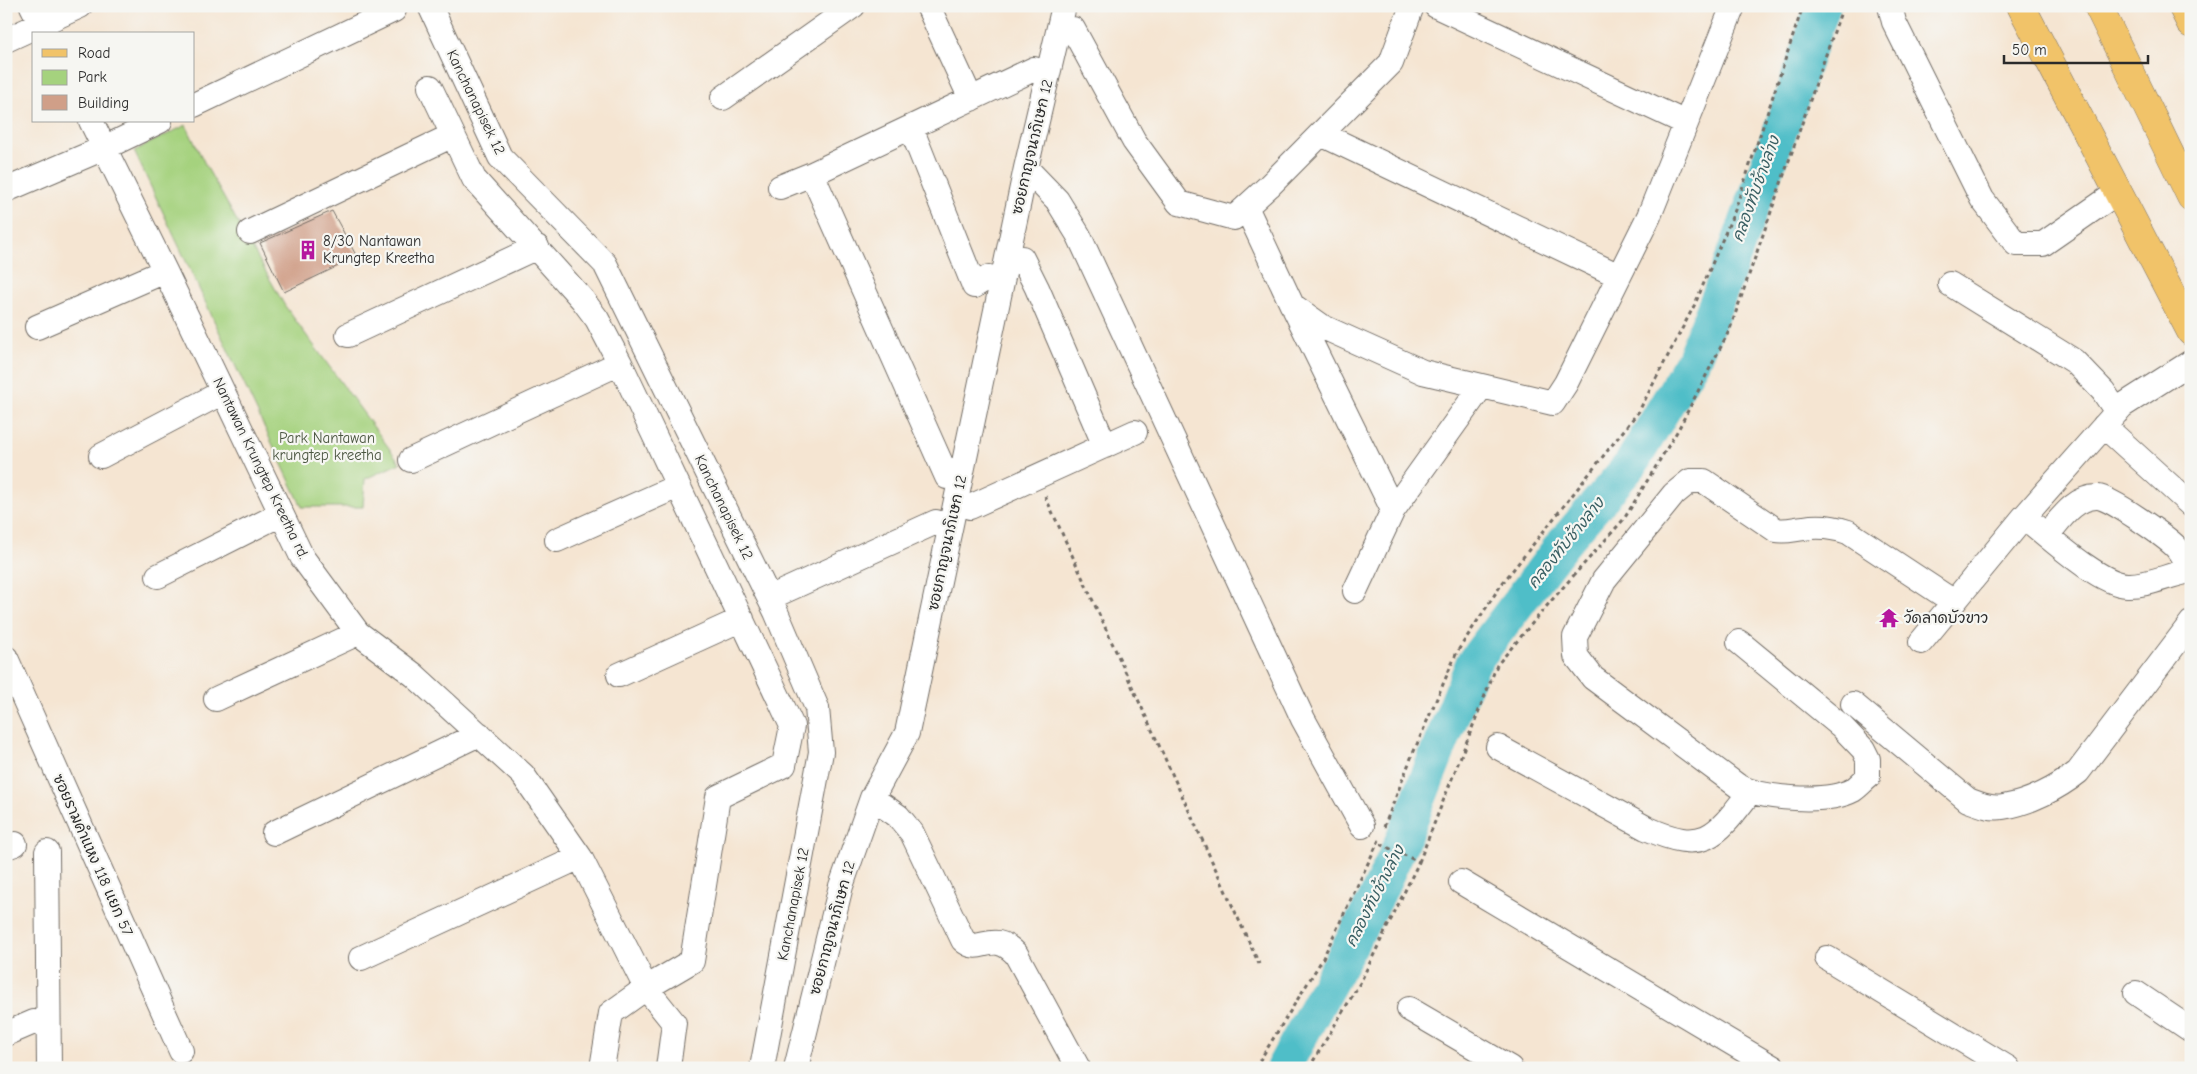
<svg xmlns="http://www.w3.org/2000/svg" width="2197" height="1074" viewBox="0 0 2197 1074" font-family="'Comic Neue','Playpen Sans Thai',sans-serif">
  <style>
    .green { fill: #a5d27e; stroke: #687e54 }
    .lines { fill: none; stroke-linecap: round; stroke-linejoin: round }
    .river { stroke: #50bec8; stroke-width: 35 }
    .building { fill: #d09f88 }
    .minor-casing { stroke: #726c65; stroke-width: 26 }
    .major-casing { stroke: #726c65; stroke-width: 29 }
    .highway-casing { stroke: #726c65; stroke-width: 29 }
    .path { stroke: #726c65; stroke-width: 3; stroke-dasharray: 4 4; stroke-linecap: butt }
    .minor { stroke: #fff; stroke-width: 24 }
    .major { stroke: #f1c369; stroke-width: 28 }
    .highway { stroke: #f1c369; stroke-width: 28 }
    .labels { text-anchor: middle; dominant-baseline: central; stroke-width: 4.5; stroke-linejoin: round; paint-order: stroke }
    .street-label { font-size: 15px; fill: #2b2b2b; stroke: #f6f6f2 }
    .poi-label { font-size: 15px; fill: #2b2b2b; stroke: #f6f6f2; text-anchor: start }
    .park-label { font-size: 15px; fill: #4a5540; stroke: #f6f6f2 }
    .water-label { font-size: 16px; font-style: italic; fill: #385e62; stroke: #f6f6f2 }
  </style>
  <rect width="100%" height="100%" fill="#f6f6f2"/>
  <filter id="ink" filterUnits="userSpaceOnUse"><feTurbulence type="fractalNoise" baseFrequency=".02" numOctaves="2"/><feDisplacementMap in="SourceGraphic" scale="10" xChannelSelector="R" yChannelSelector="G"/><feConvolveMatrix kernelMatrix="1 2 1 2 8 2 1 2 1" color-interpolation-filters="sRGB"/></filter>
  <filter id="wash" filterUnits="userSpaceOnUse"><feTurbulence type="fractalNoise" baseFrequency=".0096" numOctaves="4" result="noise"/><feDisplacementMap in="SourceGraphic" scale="20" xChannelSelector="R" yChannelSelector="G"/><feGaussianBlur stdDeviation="1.12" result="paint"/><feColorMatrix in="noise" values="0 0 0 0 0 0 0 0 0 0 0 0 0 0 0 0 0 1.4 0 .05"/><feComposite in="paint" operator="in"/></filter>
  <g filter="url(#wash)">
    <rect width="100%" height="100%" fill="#f5e5d2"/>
    <path class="green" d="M186,125l20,41 79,140 115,157 -35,16 -2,28h-61l-168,-356z"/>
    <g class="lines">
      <path class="river" d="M1283,1068l93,-170 26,-57 71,-178 88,-117 70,-82 62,-104 27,-67 63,-170 40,-117"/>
    </g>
    <g id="blocks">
      <path class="building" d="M332,211l25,46 -73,35 -24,-49z"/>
    </g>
  </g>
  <g filter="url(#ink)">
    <use href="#blocks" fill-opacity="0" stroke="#726c65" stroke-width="1"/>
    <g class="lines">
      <defs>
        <path id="minor" d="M32,6l14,28
          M430,6l70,151 105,107 171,348 41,96 4,44 -59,316
          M928,6l43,93
          M1436,6l250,117
          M1890,6l4,16 88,177 34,45h27l75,-52
          M1073,29l61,112 45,62 55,15 35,-32 122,-123 21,-57
          M6,40l74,-34
          M723,98l130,-92
          M194,105l200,-95
          M91,121l74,150 137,286 56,76 56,42 109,100 57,82 66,131 46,-27 26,-164 66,-32 8,-39 -172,-363 -23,-44 -15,-20 -108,-120 -44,-92
          M911,128l63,158 15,-9
          M1321,134l298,142
          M1026,168l31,32 22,36 224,483 59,107
          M812,174l135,303
          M780,187l32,-13 222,-105
          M6,190l98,-42 56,-27
          M1246,207l46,98 31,22 100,45 130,31 13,-20 83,-167 84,-210
          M250,232l203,-97
          M1022,258l15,30 68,158
          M1950,284l124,77 29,30 14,21
          M1293,306l100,204
          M37,327l128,-56
          M348,335l189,-88
          M2104,426l87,79
          M101,456l122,-64
          M411,460l209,-97
          M970,507l165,-75
          M2024,517c23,18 75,67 103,68 22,1 42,-11 64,-14
          M2047,535c13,-15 28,-39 51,-38 13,1 68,40 78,50 6,7 10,16 14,24
          M557,540l121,-54
          M158,576l123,-62
          M1355,591l38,-81 88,-123
          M769,598l167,-76
          M1739,642l102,84 22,23 5,10v18c-5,4 -10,10 -15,13 -26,14 -90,9 -115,-4l-145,-108 -17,-22 -1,-19 29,-57 70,-86 16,-13h14l72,49c11,2 17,-1 28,-2 16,-3 29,-1 44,4l106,70
          M1921,642l103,-125 98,-111 69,-44
          M6,658l175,393
          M619,675l123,-56
          M216,699l142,-66
          M1853,704l115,96c11,4 22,9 35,7 26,-4 55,-19 75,-35l113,-149
          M1498,747l148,81c58,26 69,10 104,-36
          M872,798l26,18 14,17 51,107c18,17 28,-12 53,14l62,114
          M274,833l205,-99
          M6,847l9,-3
          M47,852l2,216
          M1461,882l313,186
          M361,958l219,-101
          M1827,958l181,110
          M2136,993l55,37
          M1409,1009l101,59
          M6,1034l28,-12
          M602,1068l9,-55 35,-25 28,35 -6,45
          M796,1068l45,-182 31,-88 35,-65 119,-565 38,-162"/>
        <path id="major" d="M2021,6l170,326"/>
        <path id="highway" d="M2098,6l93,191
          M2182,6l9,18"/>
      </defs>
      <use href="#minor" class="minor-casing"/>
      <use href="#major" class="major-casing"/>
      <use href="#highway" class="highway-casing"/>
      <path class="path" d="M1045,496l214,468
        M1384,827l27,-69 46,-106 44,-67 138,-174 56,-107 40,-94 68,-204
        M1419,862l78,-197 54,-64 73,-82 54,-89 52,-101 113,-323
        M1255,1068l67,-108 57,-120
        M1309,1068l51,-85 59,-121 -41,-19"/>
      <use href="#minor" class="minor"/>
      <use href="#major" class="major"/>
      <use href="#highway" class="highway"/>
    </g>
  </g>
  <defs>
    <symbol id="building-bare" viewBox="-9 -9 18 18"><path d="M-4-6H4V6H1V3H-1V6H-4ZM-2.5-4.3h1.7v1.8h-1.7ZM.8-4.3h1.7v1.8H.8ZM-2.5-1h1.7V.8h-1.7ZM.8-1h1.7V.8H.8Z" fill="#b5179e" stroke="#f6f6f2" stroke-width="2.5" paint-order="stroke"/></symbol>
    <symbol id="temple-bare" viewBox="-9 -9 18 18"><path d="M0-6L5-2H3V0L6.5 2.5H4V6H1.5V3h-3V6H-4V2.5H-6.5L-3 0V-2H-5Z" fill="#b5179e" stroke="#f6f6f2" stroke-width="2.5" paint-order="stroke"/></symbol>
  </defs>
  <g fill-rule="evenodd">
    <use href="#building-bare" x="294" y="236" width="28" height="28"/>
    <use href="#temple-bare" x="1875" y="604" width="28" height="28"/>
  </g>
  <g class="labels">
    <g class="street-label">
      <text transform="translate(476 102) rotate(64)">Kanchanapisek 12</text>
      <text transform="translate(1032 147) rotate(-77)">ซอยกาญจนาภิเษก 12</text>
      <text transform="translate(261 468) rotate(64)">Nantawan Krungtep Kreetha rd.</text>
      <text transform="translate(724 507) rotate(64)">Kanchanapisek 12</text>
      <text transform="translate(947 543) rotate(-78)">ซอยกาญจนาภิเษก 12</text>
      <text transform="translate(93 855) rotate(66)">ซอยรามคำแหง 118 แยก 57</text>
      <text transform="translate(793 904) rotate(-79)">Kanchanapisek 12</text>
      <text transform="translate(832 928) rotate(-75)">ซอยกาญจนาภิเษก 12</text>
    </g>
    <g class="poi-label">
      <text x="323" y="241">8/30 Nantawan<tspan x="323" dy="17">Krungtep Kreetha</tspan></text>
      <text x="1904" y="618">วัดลาดบัวขาว</text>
    </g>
    <g class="park-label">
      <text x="327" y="438">Park Nantawan<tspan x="327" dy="17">krungtep kreetha</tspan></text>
    </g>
    <g class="water-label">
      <text transform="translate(1756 189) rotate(-70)">คลองทับช้างล่าง</text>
      <text transform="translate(1566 543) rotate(-51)">คลองทับช้างล่าง</text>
      <text transform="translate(1375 896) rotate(-63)">คลองทับช้างล่าง</text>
    </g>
  </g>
  <rect width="2197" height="1074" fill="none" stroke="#f6f6f2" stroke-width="25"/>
  <rect x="32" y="32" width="162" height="90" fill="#f6f6f2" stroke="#a5a5a2"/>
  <rect x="42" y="49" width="25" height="8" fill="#f1c369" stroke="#a5a5a2"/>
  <text x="78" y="58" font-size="15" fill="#2b2b2b">Road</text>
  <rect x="42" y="70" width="25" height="15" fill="#a5d27e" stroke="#a5a5a2"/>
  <text x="78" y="82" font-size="15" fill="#2b2b2b">Park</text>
  <rect x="42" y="95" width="25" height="15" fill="#d09f88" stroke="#a5a5a2"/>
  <text x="78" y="108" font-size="15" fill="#2b2b2b">Building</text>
  <path d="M2004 55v8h144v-8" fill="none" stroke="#2b2b2b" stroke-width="2.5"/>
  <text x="2012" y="55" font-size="15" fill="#2b2b2b" stroke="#f6f6f2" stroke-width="4" paint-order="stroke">50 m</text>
</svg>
